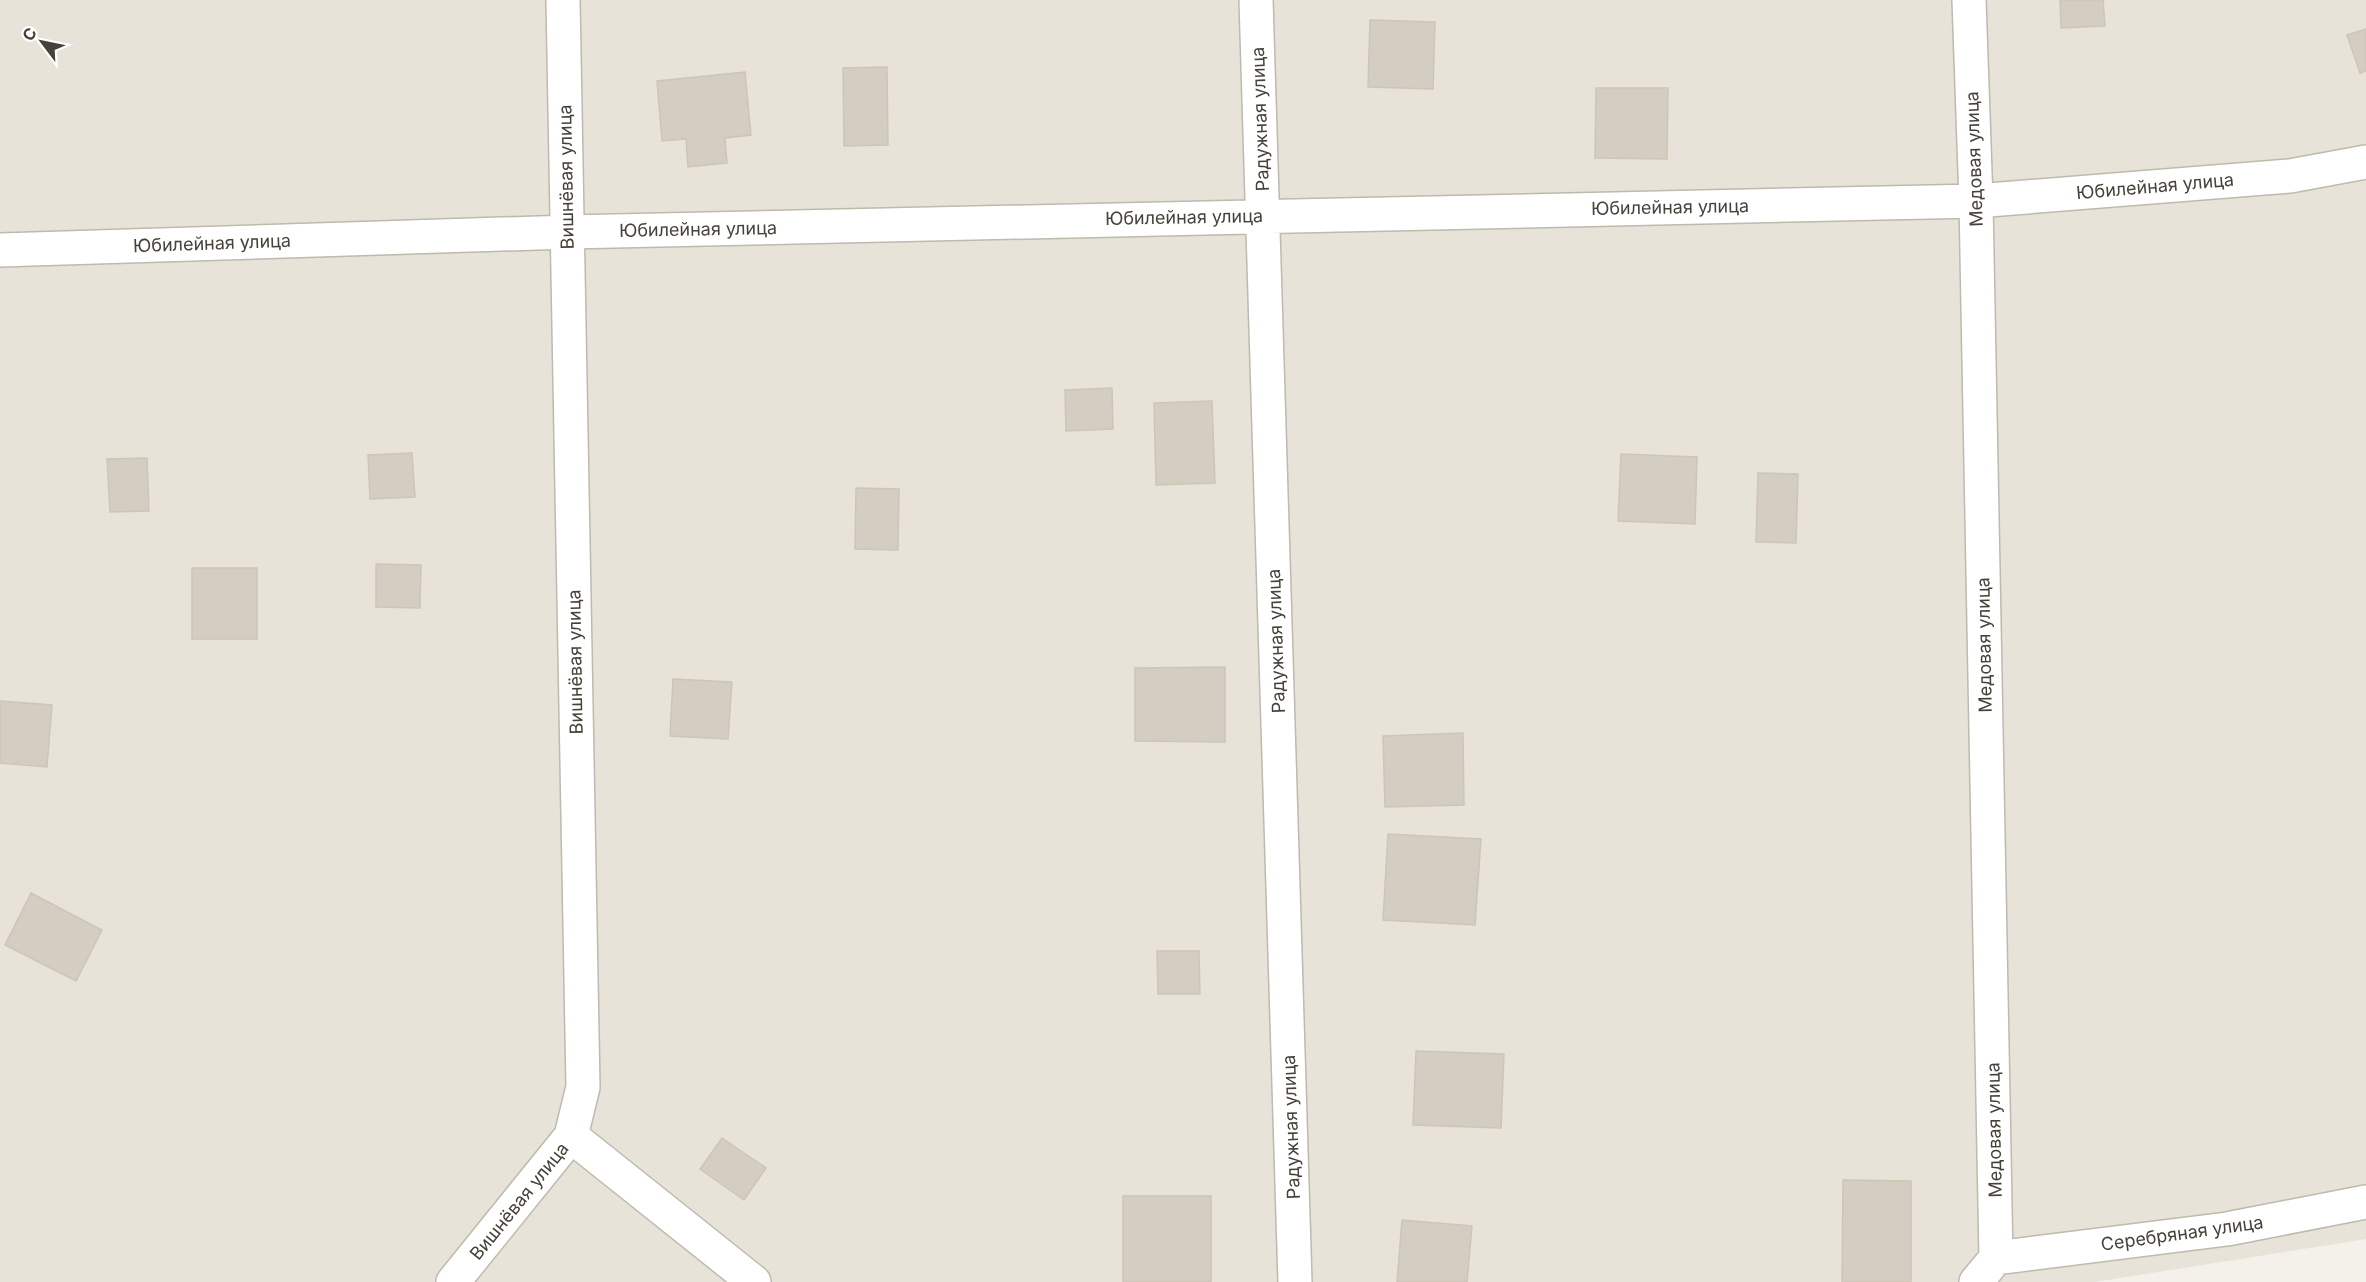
<svg xmlns="http://www.w3.org/2000/svg" width="2366" height="1282" viewBox="0 0 2366 1282" font-family="Inter,sans-serif">
  <style>
    .residential { fill: #e7e3d9 }
    .building { fill: #d4cdc1; stroke: #cfc5b5; stroke-width: 1.5 }
    .lines { fill: none; stroke-linecap: round; stroke-linejoin: round }
    .street-casing { stroke: #bfb9ae; stroke-width: 36 }
    .street { stroke: #fff; stroke-width: 33 }
    .labels { text-anchor: middle; dominant-baseline: central; stroke-width: 5; stroke-linejoin: round; paint-order: stroke }
    .street-label { font-size: 18px; fill: #474239; stroke: #fff }
  </style>
  <rect width="100%" height="100%" fill="#f4f1eb"/>
  <path class="residential" d="M0,0h2366v1239l-271,43h-2095z"/>
  <path class="building" d="M2060,0h43l2,26 -44,2z
    M1370,20l65,2 -2,67 -65,-2z
    M2366,29v42l-6,2 -13,-38z
    M887,67l1,78 -44,1 -1,-78z
    M745,72l6,63 -26,3 2,25 -39,4 -2,-28 -24,2 -5,-60z
    M1596,88h72l-1,71 -72,-1z
    M1112,388l1,41 -47,2 -1,-41z
    M1212,401l3,82 -59,2 -2,-82z
    M412,453l3,44 -45,2 -2,-44z
    M1621,454l76,3 -2,67 -77,-3z
    M147,458l2,53 -39,1 -3,-53z
    M1758,473l40,1 -2,69 -40,-1z
    M856,488l43,1 -1,61 -43,-1z
    M376,564l45,1 -1,43 -44,-1z
    M192,568h65v71h-65z
    M1225,667v75l-90,-1v-73z
    M673,679l59,3 -4,57 -58,-3z
    M0,701l52,4 -5,62 -47,-4z
    M1463,733l1,72 -79,2 -2,-71z
    M1388,834l93,5 -6,86 -92,-5z
    M31,893l71,37 -26,51 -71,-36z
    M1157,951h42l1,43h-42z
    M1416,1051l88,3 -3,74 -88,-3z
    M722,1138l44,30 -22,32 -44,-31z
    M1843,1180l68,1v101h-69z
    M1123,1196h88v86h-88z
    M1402,1220l70,6 -5,56h-70z"/>
  <g class="lines">
    <defs>
      <path id="street" d="M1256,0l39,1282
        M1969,0l7,201 20,1057 -20,24
        M0,250l568,-18 1408,-31 314,-25 76,-14
        M571,1136l183,146
        M1996,1258l231,-29 139,-27
        M453,1282l118,-146 12,-49 -20,-1087"/>
    </defs>
    <use href="#street" class="street-casing"/>
    <use href="#street" class="street"/>
  </g>
  <g class="labels">
    <g class="street-label">
      <text transform="translate(1260 119) rotate(-92)">Радужная улица</text>
      <text transform="translate(1974 159) rotate(-92)">Медовая улица</text>
      <text transform="translate(566 177) rotate(-91)">Вишнёвая улица</text>
      <text transform="translate(2155 186) rotate(-5)">Юбилейная улица</text>
      <text transform="translate(1670 207) rotate(-1)">Юбилейная улица</text>
      <text transform="translate(1184 217) rotate(-1)">Юбилейная улица</text>
      <text transform="translate(698 229) rotate(-1)">Юбилейная улица</text>
      <text transform="translate(212 243) rotate(-2)">Юбилейная улица</text>
      <text transform="translate(1276 641) rotate(-92)">Радужная улица</text>
      <text transform="translate(1984 645) rotate(-91)">Медовая улица</text>
      <text transform="translate(575 662) rotate(-91)">Вишнёвая улица</text>
      <text transform="translate(1291 1127) rotate(-92)">Радужная улица</text>
      <text transform="translate(1994 1130) rotate(-91)">Медовая улица</text>
      <text transform="translate(519 1201) rotate(-51)">Вишнёвая улица</text>
      <text transform="translate(2182 1233) rotate(-8)">Серебряная улица</text>
    </g>
  </g>
  <g transform="translate(42 42) rotate(302)" stroke="#ffffff" stroke-width="4.5" paint-order="stroke">
  <path d="M0-4.5L10 22L0 15L-10 22Z" fill="#474239"/>
  <text y="-9" font-size="16" font-weight="bold" text-anchor="middle" fill="#474239">С</text>
  </g>
</svg>
